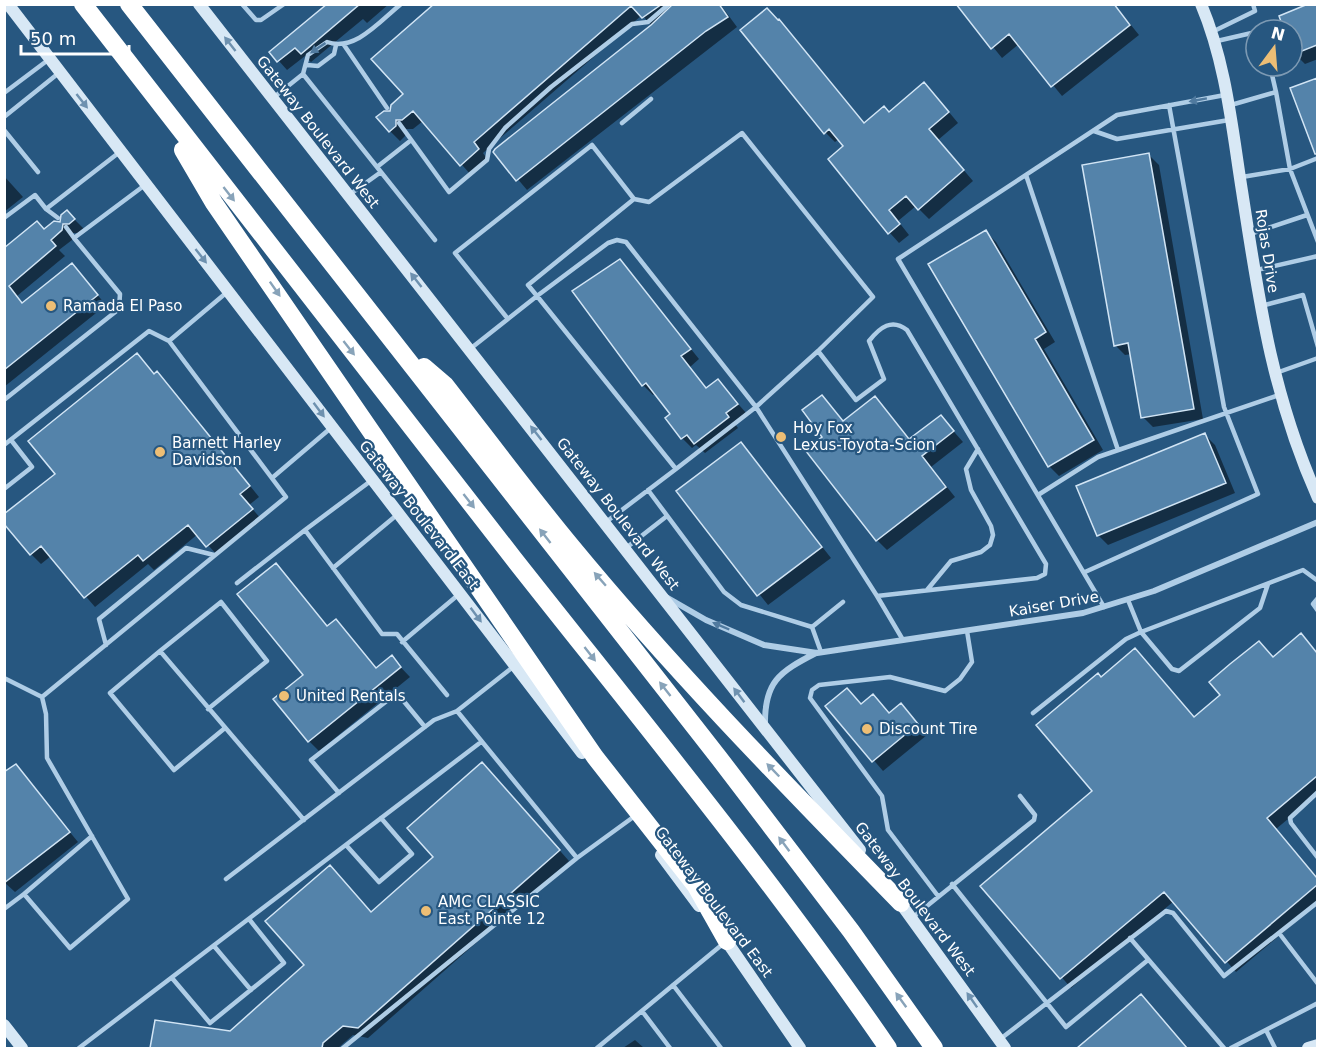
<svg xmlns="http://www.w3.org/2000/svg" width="1322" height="1053" viewBox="0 0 1322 1053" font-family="'DejaVu Sans',sans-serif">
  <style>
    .shadow { fill: #0007 }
    .building { fill: #5483aa; stroke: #d2e5f5; stroke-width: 1.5 }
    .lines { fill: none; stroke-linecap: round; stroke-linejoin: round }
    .lane { stroke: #afcde6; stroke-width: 4.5 }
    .street { stroke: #afcde6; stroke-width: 6 }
    .secondary { stroke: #d8e8f5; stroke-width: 12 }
    .highway { stroke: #fff; stroke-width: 18 }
    .oneway { fill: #6e91af }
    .oneway2 { fill: #507a9f }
    .oneway3 { fill: #88a3b9 }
    .poi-dot { fill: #edbe75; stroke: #275780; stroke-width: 2 }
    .labels { text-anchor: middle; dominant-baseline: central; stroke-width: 4.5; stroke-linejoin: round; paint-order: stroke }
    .street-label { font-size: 15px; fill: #fff; stroke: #275780 }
    .poi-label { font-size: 15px; fill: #fff; stroke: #275780; text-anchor: start }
  </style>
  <rect width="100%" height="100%" fill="#275780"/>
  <path class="shadow" d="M329,4h60l-22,19 -4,-4 -52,43 -6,-6 -18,14 -16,-18z
    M436,4h284l17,23 -210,163 -32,-38 157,-126 -10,-11 -159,138 5,7 -17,15 -48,-54 -10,8h-8v7l-5,5 -10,-10 1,-18 14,-18z
    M958,4h156l25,31 -77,61 -43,-52 -17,14z
    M1313,4h5v55l-13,5 -10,-10 -3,-8v-16h-6z
    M779,21l86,103 69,-30 24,29 -20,17 35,41 -44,38 -13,-13 -18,15 11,14 -10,8 -34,-38 -20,-59 -6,-7 -4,3 -10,-10z
    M1318,79v66l-7,-7 -19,-49z
    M1149,155l10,10 44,254 -50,8 -10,-10 -11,-63 -7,1 -10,-10z
    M4,176l19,21 -19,15z
    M67,212l17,17 -5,4h-7v7l-13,10 6,6 -48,40 6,8 49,-39 34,40 -102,82v-137l59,-27z
    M986,232l10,10 59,100 -11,7 59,101 -44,26 -10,-10z
    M620,261l79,98 -9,8 17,22 11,-8 29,33 -12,10 3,4 -33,25 -9,-8 -4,3 -10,-10 -10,-24 -16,-21 -3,2 -10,-10 -69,-93z
    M137,355l18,20 12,8 92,114 -10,8 13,15 -45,35 -19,-21 -44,36 -6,-6 -53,43 -44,-51 -10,8 -10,-10 26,-80z
    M822,397l22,25 31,-24 36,42 30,-23 22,25 -32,25 24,30 -68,53 -10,-10 -53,-103z
    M1205,435l10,10 20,48 -127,52 -10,-10z
    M741,444l90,114 -63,47 -90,-114z
    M336,621l41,48 14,-12 19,20 -91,74 -10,-10 -4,-66 23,-47z
    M1310,645l8,9v140l-42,35 42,49v25l-82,69 -62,-71 -103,87 -88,-102 112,-95 6,-112 94,39 79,-60z
    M861,705l29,9 20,1 17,20 -44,36 -56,-65z
    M15,766l63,76 -63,50 -11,-10z
    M492,774l77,87 -201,177 -15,-3 -15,13h-186l4,-26 74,11 205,-176z
    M1141,996l46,52h-108z
    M635,1040l9,8h-21z"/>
  <path class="building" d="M327,4h33l-59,50 -6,-6 -18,14 -8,-10z
    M434,4h228l-20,14 -11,-12 -157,136 5,7 -19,17 -47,-55 -11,9h-6v6l-7,6 -13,-15 8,-6h6l1,-6 12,-11 -32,-35z
    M673,4h46l9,13 -22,14 -190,150 -23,-29 2,-3 156,-124z
    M956,4h158l16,21 -79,62 -42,-53 -18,15z
    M1308,4h9v41l-25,10v-25h-8l-5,-14z
    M767,8l11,12 1,-1 85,104 20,-17 5,6 35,-30 25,30 -20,17 35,41 -46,40 -12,-14 -17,14 11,14 -12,10 -60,-75 15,-13 -14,-17 -5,5 -84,-104z
    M1317,78v76h-2l-25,-66z
    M1149,153l45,256 -53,9 -13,-75 -14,3 -32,-181z
    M67,210l8,9 -6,5h-6l-1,6 -11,10 5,6 -47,40 13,17 50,-40 26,32 -94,75v-122l33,-27 7,8 10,-8 6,1 1,-7z
    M986,230l60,102 -11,7 59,101 -46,27 -120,-203z
    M620,259l71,90 -10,7 25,32 12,-9 20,25 -12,9 3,4 -35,27 -7,-9 -6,4 -16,-21 5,-4 -24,-31 -4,3 -70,-95z
    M137,353l17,21 3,-3 93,115 -10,8 13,15 -47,38 -18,-22 -45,36 -5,-6 -54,43 -43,-52 -11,9 -26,-31v-10l51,-40 -27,-33z
    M822,395l21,26 32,-25 34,43 32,-24 13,16 -32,25 24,31 -70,54 -71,-91 17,-13 -20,-27z
    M1205,433l21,50 -129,53 -21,-50z
    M741,442l81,105 -65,49 -81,-105z
    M276,563l51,63 9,-7 40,49 16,-13 9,12 -93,75 -35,-43 30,-24 -66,-81z
    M1301,633l16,20v123l-50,42 50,60v7l-92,78 -61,-71 -104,87 -80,-93 112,-95 -56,-66 62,-52 3,4 34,-29 59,69 26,-22 -11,-13 21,-18 29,-23 14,16z
    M847,688l14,16 12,-10 16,19 12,-10 17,21 -46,38 -47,-56z
    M482,762l78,88 -202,178 -15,-2 -20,17 -1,5h-172l5,-28 75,11 74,-66 -39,-44 65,-56 41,47 62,-55 -26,-29z
    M16,764l54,68 -66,51v-111z
    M1141,994l46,54h-110z"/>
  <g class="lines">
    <path class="lane" d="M242,4l14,16h5l23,-16
      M1212,32l43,-21 -2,-7
      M1217,41l39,-9
      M344,45l43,63
      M307,65l11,1 16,-12 2,-9
      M1270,66l6,26
      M303,74l5,-19 19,-13c28,10 53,-21 74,-38
      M4,93l44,-33
      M273,98l30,-24 132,166
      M1231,105l45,-13 14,77 28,73
      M4,117l56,-45
      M399,123l50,69 38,-32 2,-11 16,-21 46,-41 81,-63 16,-2 21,-18
      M622,123l29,-24
      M4,130l34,42
      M1094,131l23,8 112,-19
      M377,167l33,-26
      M1026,175l92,275
      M1242,177l48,-8 28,-11
      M349,195l32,-23
      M634,199l15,3 93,-69 131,164 -55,54 38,49 28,-21 -15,-38c11,-14 23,-23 38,-11l139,234 -1,10 -8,4 -160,18 -121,-189 62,-56
      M46,209l12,9
      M4,218l31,-23 11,14 75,-58
      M66,227l8,11
      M1250,234l57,-19
      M1257,270l61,-14
      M1261,306l42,-11 15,52
      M508,319l-53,-66 137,-108 42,54 -106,86 9,11 71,-53 9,-3 9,2 130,165 -80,62
      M169,341l57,-48
      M470,349l67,-53 139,173 -70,53
      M1276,373l42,-15
      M4,400l115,-91 1,-15 -46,-56 71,-53
      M4,445l145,-114 20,10 117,156 -244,200 -38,-19
      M272,478l60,-51
      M4,489l28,-22 -21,-27
      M648,490l76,102 17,13 71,22 31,-25
      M1038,495l60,-38 181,-62
      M305,530l67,-50
      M626,548l41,-32
      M333,568l65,-54
      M1085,572l173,-78 -34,-87 -55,-302
      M237,583l68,-53 77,104h15l50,61
      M927,590l24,-29 30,-9 9,-7 3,-10 -2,-9 -20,-36 -5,-21 12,-20
      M877,596l26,44
      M1318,598l-5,6 5,7
      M1128,600l13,32 31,37 7,2 81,-63 8,-24
      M1104,607l-206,-348 219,-144 108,-20
      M812,627l9,25
      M402,642l56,-47
      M106,645l-7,-26 87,-71 28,7
      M160,651l61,-49 46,59 -59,48
      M513,667l-56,44 120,147
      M42,697l4,17 1,44 81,141 -58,49 -46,-54 68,-58
      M1033,713l93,-74 15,-7 162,-62 15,11
      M225,728l-51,42 -64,-77 50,-42 144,169
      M1318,792l-28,26 1,5 27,35
      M339,793l-28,-33 86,-67 28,34
      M346,845l33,37 33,-28 -31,-36
      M226,879l208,-159 23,-9
      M952,884l114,143 82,-67
      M938,896l-50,-66 -6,-34 -72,-98 2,-8 7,-5 71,-8 55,14 15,-12 12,-17 -5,-31
      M4,909l20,-15
      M912,918l122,-98 1,-5 -15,-19
      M1279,933l39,51
      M1130,938l94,110
      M214,946l37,44
      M172,978l38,45 74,-60 -35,-44
      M673,985l48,63
      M642,1011l28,37
      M1266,1030l9,18
      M999,1040l167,-129 7,2 51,63 94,-74
      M79,1048l402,-306
      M343,1048l234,-190 55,-40
      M597,1048l127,-105
      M1231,1048l87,-45"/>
    <path class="street" d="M666,597l40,23 58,25 53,8 266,-40 71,-22 164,-69
      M765,726c-1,-44 14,-54 51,-73"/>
    <path class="secondary" d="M8,4l574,749
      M199,4l661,846
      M1201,4c25,59 31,124 41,187 17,110 30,204 76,307
      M661,855l38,51
      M896,897l109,151
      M723,936l77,112
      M4,1025l18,23
      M1308,1048l10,-3"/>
    <path class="highway" d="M83,4c143,186 287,371 431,555 127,161 258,320 374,489
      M129,4l590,754 132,173 83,117
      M183,150l31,53 350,509 31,45 101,129 31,55
      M424,367l21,18c42,54 83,109 126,161 103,125 217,241 330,357"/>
  </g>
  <defs><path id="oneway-solid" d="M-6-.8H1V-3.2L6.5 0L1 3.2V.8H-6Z" transform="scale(1.5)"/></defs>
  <g class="oneway">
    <use href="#oneway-solid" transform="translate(230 44) rotate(-128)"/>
    <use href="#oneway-solid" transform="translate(82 101) rotate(52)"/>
    <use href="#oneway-solid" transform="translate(201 256) rotate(52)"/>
    <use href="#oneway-solid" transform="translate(416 280) rotate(-128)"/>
    <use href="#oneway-solid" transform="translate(319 410) rotate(53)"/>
    <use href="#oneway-solid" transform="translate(536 433) rotate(-128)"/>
    <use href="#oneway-solid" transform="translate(476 615) rotate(53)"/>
    <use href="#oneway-solid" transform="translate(739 695) rotate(-127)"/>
    <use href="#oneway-solid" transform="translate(972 1000) rotate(-125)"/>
  </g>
  <g class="oneway2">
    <use href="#oneway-solid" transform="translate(318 48) rotate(146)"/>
    <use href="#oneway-solid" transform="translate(1198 100) rotate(170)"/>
    <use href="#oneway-solid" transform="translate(721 626) rotate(-157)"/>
  </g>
  <g class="oneway3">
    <use href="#oneway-solid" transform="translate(229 194) rotate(52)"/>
    <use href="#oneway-solid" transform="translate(275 289) rotate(55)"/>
    <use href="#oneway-solid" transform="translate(349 348) rotate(52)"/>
    <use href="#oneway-solid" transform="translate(469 501) rotate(52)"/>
    <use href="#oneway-solid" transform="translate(545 536) rotate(-128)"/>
    <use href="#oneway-solid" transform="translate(600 579) rotate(-131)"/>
    <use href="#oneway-solid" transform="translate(590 654) rotate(52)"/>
    <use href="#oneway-solid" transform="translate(665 689) rotate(-128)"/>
    <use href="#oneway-solid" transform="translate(773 770) rotate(-134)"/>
    <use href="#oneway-solid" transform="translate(784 844) rotate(-127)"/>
    <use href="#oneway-solid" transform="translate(901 1000) rotate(-126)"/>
  </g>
  <g class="poi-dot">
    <circle cx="51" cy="306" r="6"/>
    <circle cx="781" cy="437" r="6"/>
    <circle cx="160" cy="452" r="6"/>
    <circle cx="284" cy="696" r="6"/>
    <circle cx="867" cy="729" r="6"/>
    <circle cx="426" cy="911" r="6"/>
  </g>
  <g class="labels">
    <g class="street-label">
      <text transform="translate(318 132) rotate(52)">Gateway Boulevard West</text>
      <text transform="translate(1267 251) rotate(81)">Rojas Drive</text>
      <text transform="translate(618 514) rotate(52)">Gateway Boulevard West</text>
      <text transform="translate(419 515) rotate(52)">Gateway Boulevard East</text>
      <text transform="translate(1054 604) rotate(-10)">Kaiser Drive</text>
      <text transform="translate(915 899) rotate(53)">Gateway Boulevard West</text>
      <text transform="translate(714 902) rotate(53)">Gateway Boulevard East</text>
    </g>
    <g class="poi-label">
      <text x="63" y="306">Ramada El Paso</text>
      <text x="793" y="428">Hoy Fox<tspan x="793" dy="17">Lexus-Toyota-Scion</tspan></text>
      <text x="172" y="443">Barnett Harley<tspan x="172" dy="17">Davidson</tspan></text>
      <text x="296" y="696">United Rentals</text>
      <text x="879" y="729">Discount Tire</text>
      <text x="438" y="902">AMC CLASSIC<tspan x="438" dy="17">East Pointe 12</tspan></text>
    </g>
  </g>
  <rect width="1322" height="1053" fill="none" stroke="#ffffff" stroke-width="12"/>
  <g transform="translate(1274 48) rotate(16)"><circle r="28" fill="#275780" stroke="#7d9ab3" stroke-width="1.5"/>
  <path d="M0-4.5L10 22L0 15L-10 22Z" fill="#edbe75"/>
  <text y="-9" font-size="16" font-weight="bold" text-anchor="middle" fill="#ffffff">N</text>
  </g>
  <path d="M21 45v9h108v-9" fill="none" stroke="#ffffff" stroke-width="3"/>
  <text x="30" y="45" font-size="18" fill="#ffffff" stroke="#275780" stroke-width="4.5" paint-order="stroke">50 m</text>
</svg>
